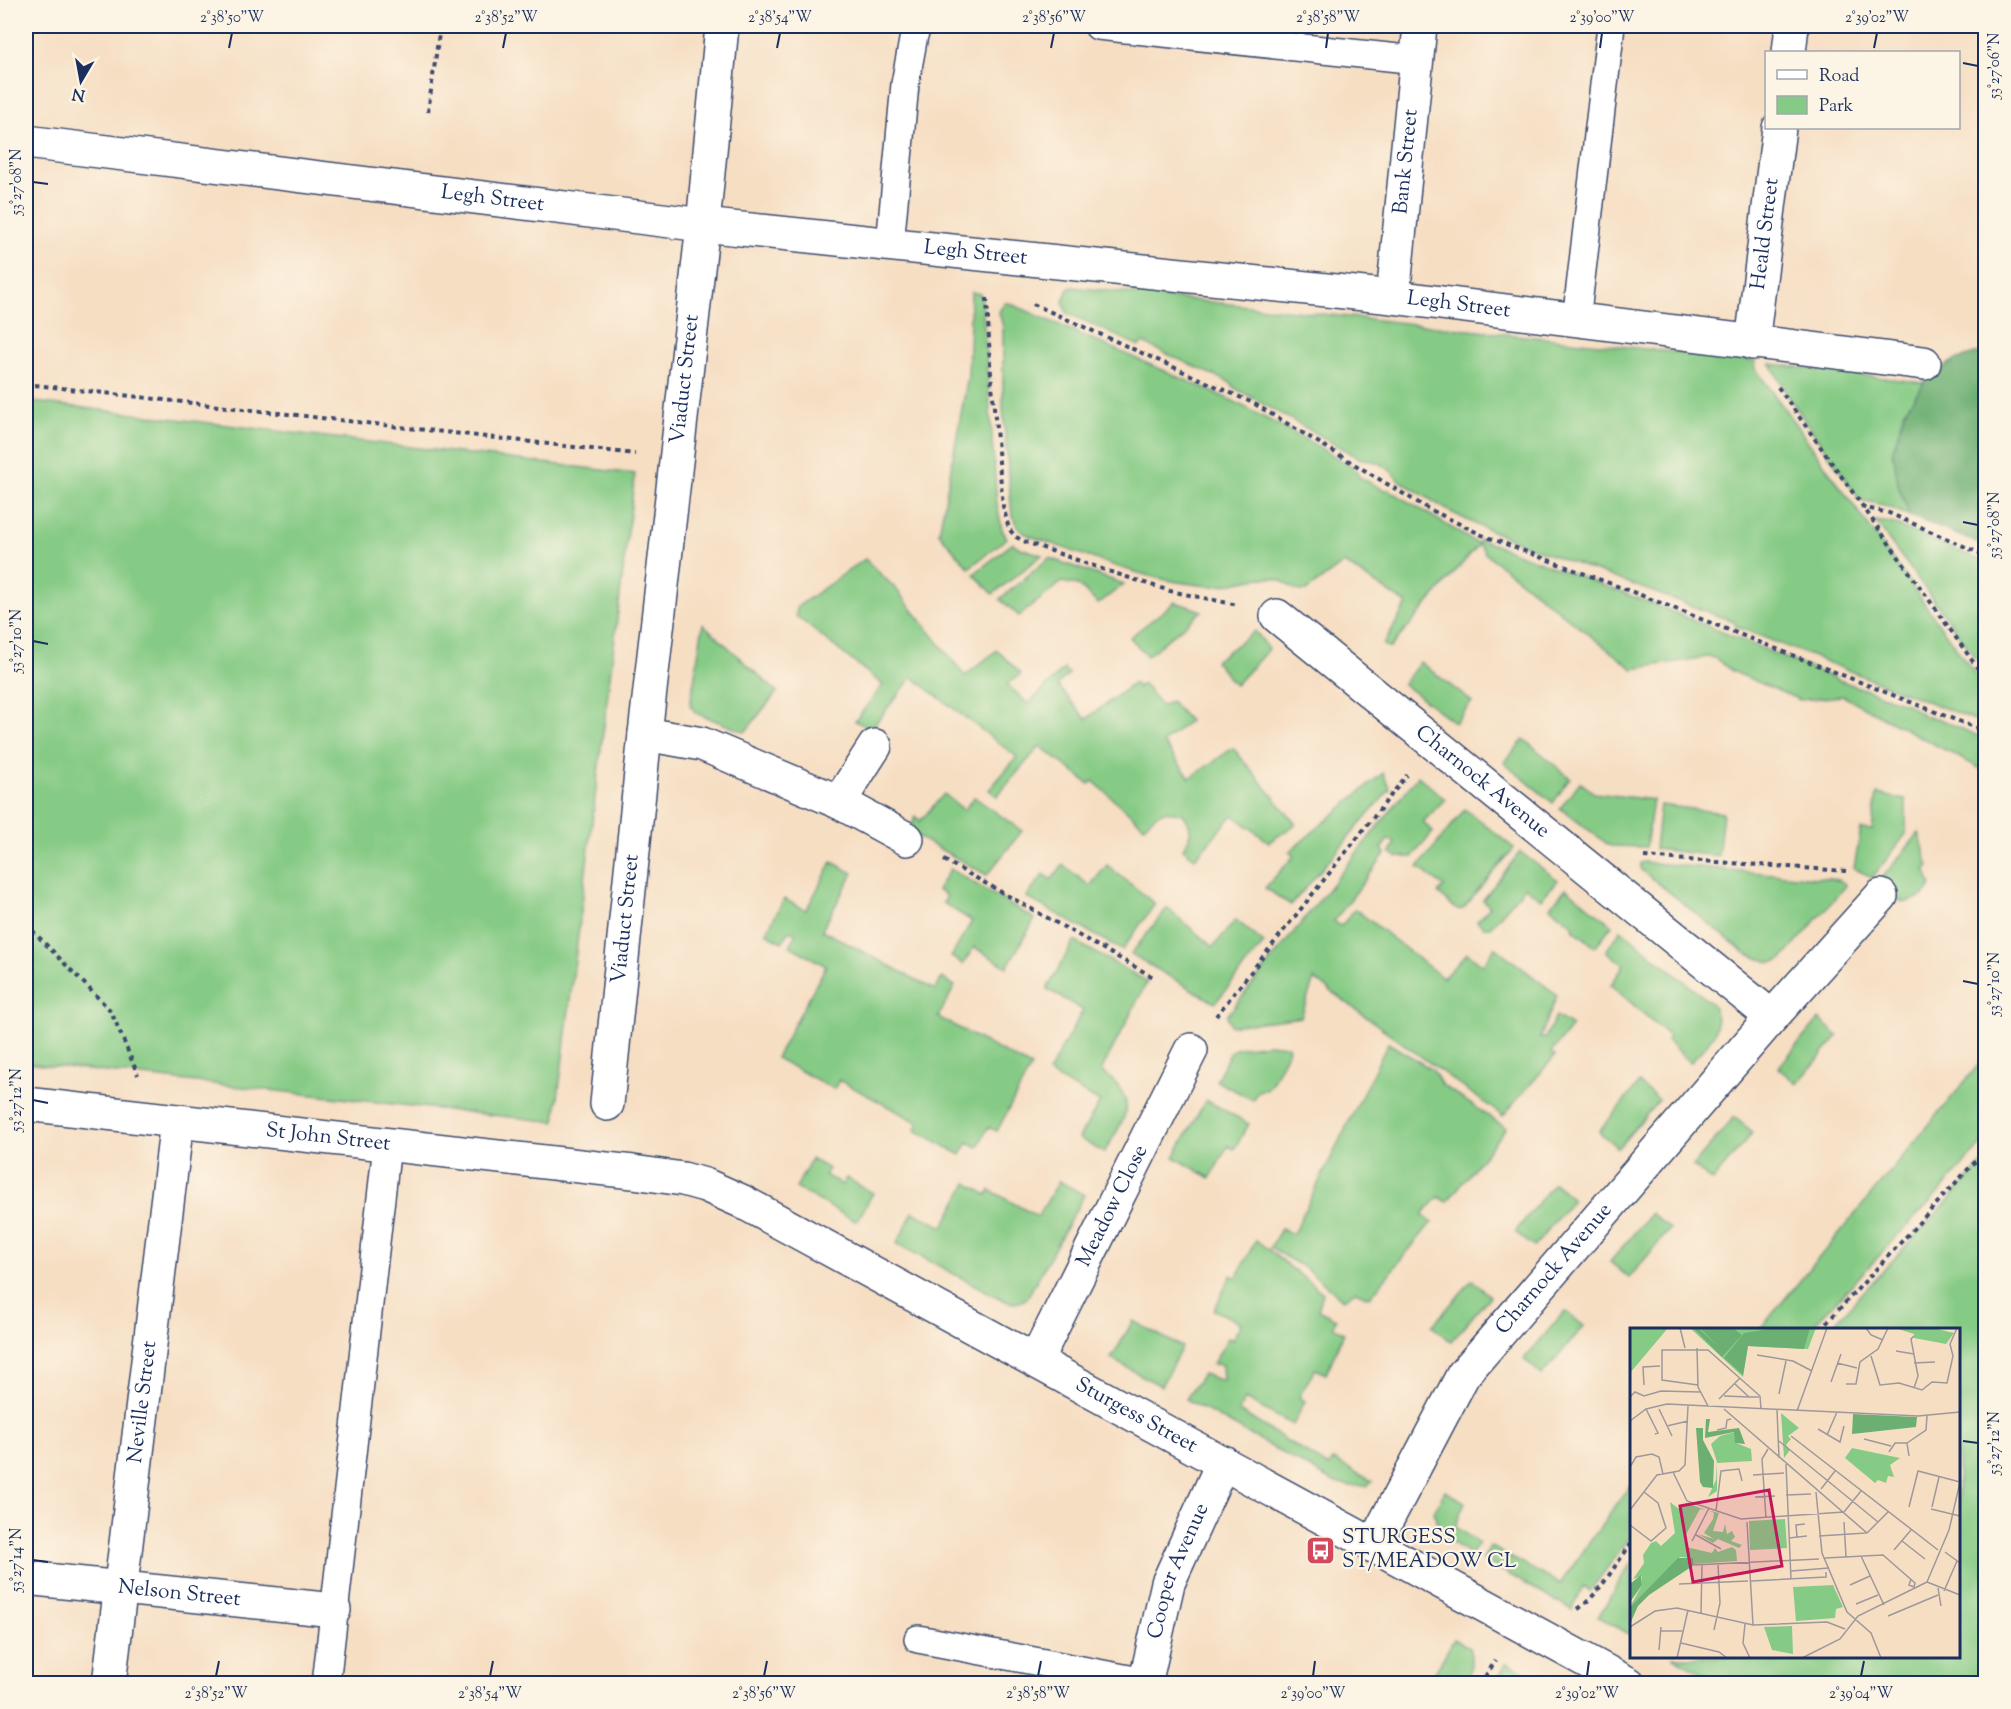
<svg xmlns="http://www.w3.org/2000/svg" width="2011" height="1709" viewBox="0 0 2011 1709" font-family="'Sorts Mill Goudy',serif">
  <style>
    .green { fill: #86cb85; stroke: #507d72; stroke-width: 1.5 }
    .forest { fill: #6caf72; stroke: #446f68; stroke-width: 1.5 }
    .lines { fill: none; stroke-linecap: round; stroke-linejoin: round }
    .lane-casing { stroke: #3c496d; stroke-width: 30 }
    .street-casing { stroke: #3c496d; stroke-width: 36 }
    .path { stroke: #3c496d; stroke-width: 4; stroke-dasharray: 4.5 4.5; stroke-linecap: butt }
    .lane { stroke: #fff; stroke-width: 27 }
    .street { stroke: #fff; stroke-width: 33 }
    .ticks { fill: none; stroke: #1b2f5e; stroke-width: 2 }
    .labels { text-anchor: middle; dominant-baseline: central; stroke-width: 4.5; stroke-linejoin: round; paint-order: stroke }
    .street-label { font-size: 21px; fill: #1b2f5e; stroke: #fcf5e5 }
    .poi-label { font-size: 21px; fill: #1b2f5e; stroke: #fcf5e5; text-anchor: start }
    .inset-road { fill: none; stroke: #9e989b; stroke-width: 1.5 }
    .view { fill: #c2185b; fill-opacity: 0.15; stroke: #c2185b; stroke-width: 3 }
    .inset-edge { fill: none; stroke: #1b2f5e; stroke-width: 3 }
    .neatline { fill: none; stroke: #1b2f5e; stroke-width: 2 }
    .ticks-label { font-size: 15px; text-anchor: middle; fill: #1b2f5e }
  </style>
  <rect width="100%" height="100%" fill="#fcf5e5"/>
  <filter id="ink" filterUnits="userSpaceOnUse"><feTurbulence type="fractalNoise" baseFrequency=".0167" numOctaves="2"/><feDisplacementMap in="SourceGraphic" scale="12" xChannelSelector="R" yChannelSelector="G"/><feConvolveMatrix kernelMatrix="1 2 1 2 8 2 1 2 1" color-interpolation-filters="sRGB"/></filter>
  <filter id="wash" filterUnits="userSpaceOnUse"><feTurbulence type="fractalNoise" baseFrequency=".008" numOctaves="4" result="noise"/><feDisplacementMap in="SourceGraphic" scale="24" xChannelSelector="R" yChannelSelector="G"/><feGaussianBlur stdDeviation="1.35" result="paint"/><feColorMatrix in="noise" values="0 0 0 0 0 0 0 0 0 0 0 0 0 0 0 0 0 1.4 0 .05"/><feComposite in="paint" operator="in"/></filter>
  <g filter="url(#wash)">
    <rect width="100%" height="100%" fill="#f6dec3"/>
    <path class="green" d="M1072,287l684,74 -1,7 230,320v36l-248,-97 -4,-6 -195,-71 -61,-25 -28,-14 -52,-32c-5,-11 -24,-20 -36,-20l-128,-72 -2,-4 -88,-40 -4,3 -72,-33 -4,-12 5,-12z
      M971,292l9,2 2,6 15,205 5,25 5,8 -38,30 -30,-35 29,-157z
      M1004,303h5l222,97 72,38 52,30 4,9 25,13h5l89,54 1,-5 187,70 178,73 63,22 19,13 11,1 48,21v32l-142,-75 -43,4 -68,-29 -17,-13 -9,-1 -73,12 -147,-115 -7,-10 -89,104 -7,-3 24,-41 -63,-41 -38,28c-14,2 -20,-12 -33,-13 -20,-2 -39,7 -59,8 -7,0 -15,-1 -22,-2 -53,-6 -112,-31 -162,-48 -14,-7 -16,-14 -19,-29l-8,-99v-81l-4,-15z
      M1771,364l154,19 -20,28 -7,74 12,31 -26,-11 -24,-5 -71,-103z
      M26,401l609,73 -80,648 -529,-59z
      M1875,521l16,2 94,39v108z
      M1013,543l5,4 24,8 -49,39 -19,-20z
      M1049,558l75,26 -26,20 -20,-19 -16,-3 -43,34 -19,-17z
      M865,559l31,30 69,87 32,-26 24,24 -14,10 21,20 36,-35 5,5 -12,11 29,34 48,-36 4,4 5,-3 19,22 9,-5 18,20 -26,22 27,35 43,-30 63,76 -27,18 -36,-27 -38,43 -12,-9c9,-14 10,-22 0,-35 -20,-5 -24,-4 -39,12l-51,-45 -4,3 -49,-38 -43,50 -8,-6 28,-33 -105,-80 -41,52 -16,-8 28,-36 -87,-69 1,-9z
      M1175,602l27,9 -55,45 -17,-19z
      M703,624l74,68 -32,40 -47,-18 -8,-8z
      M1255,631l14,18 -34,36 -20,-24z
      M1420,662l52,40 -17,21 -52,-39z
      M1524,739l46,39 -17,25 -49,-40z
      M1383,773l7,16 -99,116 -26,-17 29,-32 -5,-4z
      M1418,776l27,23 -22,23 10,10 -21,25h-15l-7,-5 4,-6v-4l-6,-3 -6,9 3,6 -51,67 7,5 14,-17 88,69 24,-25 16,12 12,-18 62,48 -17,43h5l11,-22 16,10 -21,27 4,3 -52,60 -189,-137 -13,38 -70,9 -4,-10z
      M1580,782l14,11 59,7 -7,47 -36,-1 -50,-38z
      M944,794l20,16 10,-13 48,34 -35,44 -71,-39 -4,-10 3,-10 5,5z
      M1877,794l29,6v34l-34,44 -18,-10 7,-39 11,1z
      M1660,805l63,8 -5,43 -63,-7z
      M1465,809l49,39 -51,61 -6,1 -19,-17 6,-6 -26,-20z
      M1919,833l10,34 -4,2 6,16c-5,13 -16,14 -28,18l-25,-20z
      M1520,852l38,28 -17,19 -16,-12 -32,37 -3,3h-7l-6,-6 13,-14 -7,-7z
      M832,862l21,11 -31,57 113,60 7,-12 13,8 -17,31 93,50 -34,64 -9,-4 -10,20 -10,-5 -7,13 -46,-25 4,-7 -80,-43 -5,9 -58,-31 50,-92 -36,-20 5,-10 -1,-4h-6l-6,10 -16,-9 18,-34 22,11z
      M1643,862l196,18 6,4 -1,4 -59,68 -6,5 -10,1 -22,-8 -107,-85v-6z
      M1063,865l27,21 17,-21 48,39 -33,46 -96,-53 18,-23 7,6z
      M950,869l85,50 -28,48 -33,-20 -11,17 -12,-7 21,-36 -29,-18 4,-7 -10,-6z
      M1566,888l46,37 -17,22 -22,-18 1,-3 -24,-19z
      M1167,908l46,39 23,-27 28,23 -49,60 -84,-49z
      M1621,930l91,74c14,26 -5,40 -22,59l-23,-23 2,-4 -58,-51 13,-20 -18,-14z
      M1074,941l71,39 2,2 -46,89c13,8 30,26 24,43 -4,13 -14,27 -21,39l-25,-15 21,-36 -52,-29 35,-63 -36,-21z
      M1819,1019l19,17 -41,48 -19,-16z
      M1388,1043l45,27 8,14 65,44 -59,74 -8,-5 -17,18 10,7 -62,75 -15,-6 -12,9 -36,-31 -37,-21 11,-19 12,5z
      M1269,1044l19,2 1,3 -18,35 -4,6c-9,-1 -11,2 -14,10l-37,-19 15,-30 7,-3z
      M1985,1057v83l-41,47 -134,142h-50z
      M1639,1083l20,17 -41,48 -19,-16z
      M1206,1100l43,24 -15,25 -6,-3 -18,32 -36,-21z
      M1734,1117l19,15 -41,49 -19,-15z
      M811,1159l18,10 -4,6 17,10 4,-7 27,15 -15,27 -3,1 -59,-33z
      M1985,1161v511l-22,12 -242,-1 -48,-26 285,-1v-326l-129,-1z
      M1059,1181l25,14 -57,103c-8,5 -13,6 -22,3l-106,-56 -2,-2 16,-31 30,15 24,-44 20,12 3,-5 48,27z
      M1554,1183l19,16 -39,48 -19,-15z
      M1651,1213l19,16 -41,49 -19,-16z
      M1256,1240l67,53 -5,17 18,9 -3,8 11,6 -18,41 -11,-5 -16,28 6,4 -12,24 -48,-26 -6,12 90,56 4,-7 39,21 -5,5h-16l-15,-3 -150,-84 17,-25 20,7 -1,-16 -9,-1 15,-26 4,2 9,-17 -27,-13 17,-35 5,3z
      M1472,1280l18,16 -39,46 -19,-16z
      M1565,1311l19,15 -42,49 -18,-16z
      M1133,1321l49,26 -21,39 -50,-27z
      M1631,1484v52l-41,55 -7,-4 -11,23 -89,-50 7,-14 70,38z
      M1445,1491l20,11 -10,25 24,16 -8,12 -32,-22 -5,-21z
      M1631,1563v72l-33,-18z
      M1454,1639l15,8c4,12 2,26 -4,36h-36z
      M1506,1663h1l38,20h-49z"/>
    <path class="forest" d="M1985,351v195l-75,-30 -12,-31 -5,-35 12,-39 22,-33 28,-18z"/>
  </g>
  <g filter="url(#ink)">
    <g class="lines">
      <defs>
        <path id="lane" d="M1098,26l319,34
          M890,245l15,-161 9,-49 4,-9
          M1576,321l35,-295
          M918,1639l227,43
          M326,1684l61,-539"/>
        <g id="street">
          <path d="M1789,52l3,-26"/>
          <path id="s1" d="M26,142l677,83 690,72 531,66"/>
          <path id="s2" d="M1393,297l27,-271"/>
          <path id="s3" d="M1752,343l27,-215"/>
          <path id="s4" d="M1277,616l495,401"/>
          <path d="M645,734l57,10 137,58 36,-56"/>
          <path d="M839,802l68,37"/>
          <path id="s5" d="M26,1104l607,68 50,7 22,6 36,16 888,483"/>
          <path id="s6" d="M607,1104l38,-370 58,-509 19,-199"/>
          <path id="s7" d="M1036,1360l155,-310"/>
          <path id="s8" d="M1373,1546l90,-171 309,-358 109,-121"/>
          <path id="s9" d="M26,1578l308,32"/>
          <path id="s10" d="M109,1684l68,-563"/>
          <path id="s11" d="M1145,1684l23,-101 55,-121"/>
        </g>
      </defs>
      <use href="#lane" class="lane-casing"/>
      <use href="#street" class="street-casing"/>
      <path class="path" d="M428,112l12,-86
        M987,298l3,65 13,143 6,23 7,8 10,5 82,29 62,20 68,14
        M1033,304l220,99 174,105 55,27 156,59 348,138
        M26,384l609,70
        M1778,387l208,293
        M1861,507l28,6 97,43
        M1644,857l202,14
        M944,860l211,118
        M26,924l85,87 27,64
        M1216,1016l191,-241
        M1820,1330l166,-180
        M1578,1609c23,-16 36,-44 54,-66
        M1480,1684l16,-24"/>
      <use href="#lane" class="lane"/>
      <use href="#street" class="street"/>
    </g>
  </g>
  <path class="ticks" d="M229,48l3,-15M503,48l3,-15M777,48l3,-15M1051,48l3,-15M1326,48l2,-15M1600,48l2,-15M1874,48l3,-15M1963,63l15,3M33,182l15,2M1963,522l15,3M33,641l15,3M1963,981l15,3M33,1100l15,3M1963,1441l15,2M33,1560l15,2M216,1676l3,-15M490,1676l3,-15M764,1676l3,-15M1038,1676l3,-15M1313,1676l2,-15M1587,1676l2,-15M1861,1676l3,-15"/>
  <defs>
    <symbol id="bus-square" viewBox="-11 -11 22 22"><rect x="-9" y="-9" width="18" height="18" rx="4" fill="#d1495b" stroke="#fcf5e5"/><path d="M-5-6H5V4H4V6H2V4H-2V6H-4V4H-5ZM-3.5-4V0h7V-4ZM-3.5 1.2v1.5H-2V1.2ZM2 1.2v1.5H3.5V1.2Z" fill="#fff"/></symbol>
  </defs>
  <g fill-rule="evenodd">
    <use href="#bus-square" x="1304" y="1534" width="33" height="33"/>
  </g>
  <g class="labels">
    <g class="street-label">
      <text stroke="none"><textPath href="#s2" startOffset="136">Bank Street</textPath></text>
      <text stroke="none"><textPath href="#s1" startOffset="470">Legh Street</textPath></text>
      <text stroke="none"><textPath href="#s3" startOffset="110">Heald Street</textPath></text>
      <text stroke="none"><textPath href="#s1" startOffset="956">Legh Street</textPath></text>
      <text stroke="none"><textPath href="#s1" startOffset="1442">Legh Street</textPath></text>
      <text stroke="none"><textPath href="#s6" startOffset="729">Viaduct Street</textPath></text>
      <text stroke="none"><textPath href="#s4" startOffset="264">Charnock Avenue</textPath></text>
      <text stroke="none"><textPath href="#s6" startOffset="186">Viaduct Street</textPath></text>
      <text stroke="none"><textPath href="#s5" startOffset="304">St John Street</textPath></text>
      <text stroke="none"><textPath href="#s7" startOffset="172">Meadow Close</textPath></text>
      <text stroke="none"><textPath href="#s8" startOffset="333">Charnock Avenue</textPath></text>
      <text stroke="none"><textPath href="#s10" startOffset="284">Neville Street</textPath></text>
      <text stroke="none"><textPath href="#s5" startOffset="1173">Sturgess Street</textPath></text>
      <text stroke="none"><textPath href="#s11" startOffset="118">Cooper Avenue</textPath></text>
      <text stroke="none"><textPath href="#s9" startOffset="154">Nelson Street</textPath></text>
    </g>
    <g class="poi-label">
      <text x="1342" y="1538">STURGESS<tspan x="1342" dy="24">ST/MEADOW CL</tspan></text>
    </g>
  </g>
  <g transform="translate(1630 1328)">
    <rect width="330" height="330" fill="#f6dec3"/>
    <path d="M0,0h38l-38,45zM60,0h126l-8,21 -60,-3 -5,31zM265,0h38l21,5 -8,11 -32,-6v-4zM151,85l18,15 -11,8 3,3 -5,6 4,5 -6,8zM105,104l1,11 15,6 1,12 -35,2v28l-9,6 8,-17 1,-18 -6,-18 9,-8zM222,120l48,10 -10,7 4,12 -6,-1 -2,7 -8,-3 -3,3 -30,-25zM40,174l9,7 7,-6 20,7 -6,-1 -16,29 2,9 26,6 3,-5 3,4 14,-5 4,3 1,11 -43,3 -1,-6 -13,-1 -50,50 12,-22v-9l-9,3 11,-16 -1,-8 8,-12 5,-2 5,5 14,-13zM80,183h1l8,2 -6,18 10,1 2,-8 2,10 5,-3 3,6 -4,4 11,4 -3,3 -21,-9 -5,4 -15,-9 16,5 -10,-6 9,-14 1,-6zM155,191l2,29 -37,2 -1,-29zM203,257l10,22 -7,2 -1,9 -39,3 -3,-34zM162,298l1,28 -21,-4 -8,-23z" fill="#86cb85"/>
    <path d="M63,0h5l22,20 -20,-20h33l9,7 -20,22zM145,0h35l-6,21 -56,-3 -5,29 -19,-17 20,-25zM223,86l64,3 -1,10 -64,7zM76,91h4l-2,13 31,-4 6,16 -10,-1 -1,-11 -29,6zM66,100h7v12l11,21 -1,27 -10,-1 -3,-5zM48,230h15l1,7 -45,30 -11,11 -8,18v-17zM11,247l1,10 -12,17v-18z" fill="#6caf72"/>
    <path class="inset-road" d="M50,0l5,20M236,0l5,7 12,5M67,20l1,39 10,19M266,23l18,3M127,27l36,6 19,10M241,28l9,29 19,-2 23,7 10,-8 15,1 6,-27 -3,-12 7,-16M207,35l20,5M284,35l21,-1M201,54l10,-28M105,56l14,13h10M216,56h10l4,-22 18,-13 10,-21M14,57l-1,-18 17,-1M68,57l-36,-5v-30h46l52,46 1,13M284,60l4,-12 -7,-37 3,-3M149,66l7,-33M94,68l25,1M0,69l5,-5 9,4 17,-5 39,1M89,71l21,-21M16,81l12,24 -3,1M29,81l13,27M94,81l143,124M147,82l2,48M167,83l30,-83M0,93l16,-12 21,-5 251,12 42,-4M37,98l21,-5M188,101l22,13 4,-16M87,102l9,-2 1,-8 4,-1M197,107l10,-23M161,108l147,114M234,111l27,7M149,113l99,81M277,115l19,-13 1,-14M259,124l6,-9h12l2,13M156,136l5,115M0,139l6,-10 16,-3 7,3 4,17M43,144l14,29 54,18 103,-7M123,147l31,-2M191,161l14,-18M186,164l6,61 25,59 24,21 10,25M156,167l25,-1M125,169l20,-1M279,179l9,-36 42,11M302,179l7,-30M301,181l29,7M0,182l27,-35 22,-4 6,-6 3,-59M86,183l5,-40 18,-2 3,12M214,184l17,-21M136,190l-4,-59 6,-10M117,194l6,103M214,194l2,35M0,197l21,16 15,-13 -8,-25 -14,-11M237,205l21,-21M66,207l25,14M189,208l47,-3M167,209l-1,-12 9,-1M159,210l18,-2M62,213l17,-33M272,213l23,18M264,222l17,-20M315,224l15,11M231,228l23,49M195,230l58,-3 32,28 -1,4 -5,-2 2,-6M64,237l125,-6M161,243l38,-3M121,253l75,-4v-5M297,254l22,-52 11,-48M297,254l33,13M49,256l69,-3M220,257l20,-9M308,260l3,18M314,263l13,-30M226,276l22,-9M71,285l1,-48M258,288l50,-21M115,296l-2,19 7,15M0,299l25,-16 22,-3 76,17 74,-3 18,7M84,302l6,-27 -2,-39M31,303h21M51,315l38,9 8,6M29,322l2,-23M47,330l11,-48M172,330l38,-19 18,-23 69,-34"/>
    <path class="view" d="M139,162l13,76 -89,16 -13,-76z"/>
    <rect width="330" height="330" class="inset-edge"/>
  </g>
  <rect width="2011" height="1709" fill="none" stroke="#fcf5e5" stroke-width="66"/>
  <rect x="1765" y="51" width="195" height="78" fill="#fcf5e5" stroke="#a2a6af" stroke-width="1.5"/>
  <rect x="1777" y="70" width="30" height="9" fill="#ffffff" stroke="#a2a6af" stroke-width="1.5"/>
  <text x="1819" y="81" font-size="18" fill="#1b2f5e">Road</text>
  <rect x="1777" y="96" width="30" height="18" fill="#86cb85" stroke="#a2a6af" stroke-width="1.5"/>
  <text x="1819" y="111" font-size="18" fill="#1b2f5e">Park</text>
  <g transform="translate(81 81) rotate(190)" stroke="#fcf5e5" stroke-width="4.5" paint-order="stroke">
  <path d="M0-4.5L10 22L0 15L-10 22Z" fill="#1b2f5e"/>
  <text y="-9" font-size="16" font-weight="bold" text-anchor="middle" fill="#1b2f5e">N</text>
  </g>
  <rect x="33" y="33" width="1945" height="1643" class="neatline"/>
  <g class="ticks-label">
    <text x="232" y="22">2°38'50"W</text>
    <text x="506" y="22">2°38'52"W</text>
    <text x="780" y="22">2°38'54"W</text>
    <text x="1054" y="22">2°38'56"W</text>
    <text x="1328" y="22">2°38'58"W</text>
    <text x="1602" y="22">2°39'00"W</text>
    <text x="1877" y="22">2°39'02"W</text>
    <text transform="translate(1994 66) rotate(-90)" y="5">53°27'06"N</text>
    <text transform="translate(16 182) rotate(-90)" y="5">53°27'08"N</text>
    <text transform="translate(1994 525) rotate(-90)" y="5">53°27'08"N</text>
    <text transform="translate(16 641) rotate(-90)" y="5">53°27'10"N</text>
    <text transform="translate(1994 984) rotate(-90)" y="5">53°27'10"N</text>
    <text transform="translate(16 1100) rotate(-90)" y="5">53°27'12"N</text>
    <text transform="translate(1994 1443) rotate(-90)" y="5">53°27'12"N</text>
    <text transform="translate(16 1560) rotate(-90)" y="5">53°27'14"N</text>
    <text x="216" y="1698">2°38'52"W</text>
    <text x="490" y="1698">2°38'54"W</text>
    <text x="764" y="1698">2°38'56"W</text>
    <text x="1038" y="1698">2°38'58"W</text>
    <text x="1313" y="1698">2°39'00"W</text>
    <text x="1587" y="1698">2°39'02"W</text>
    <text x="1861" y="1698">2°39'04"W</text>
  </g>
</svg>
